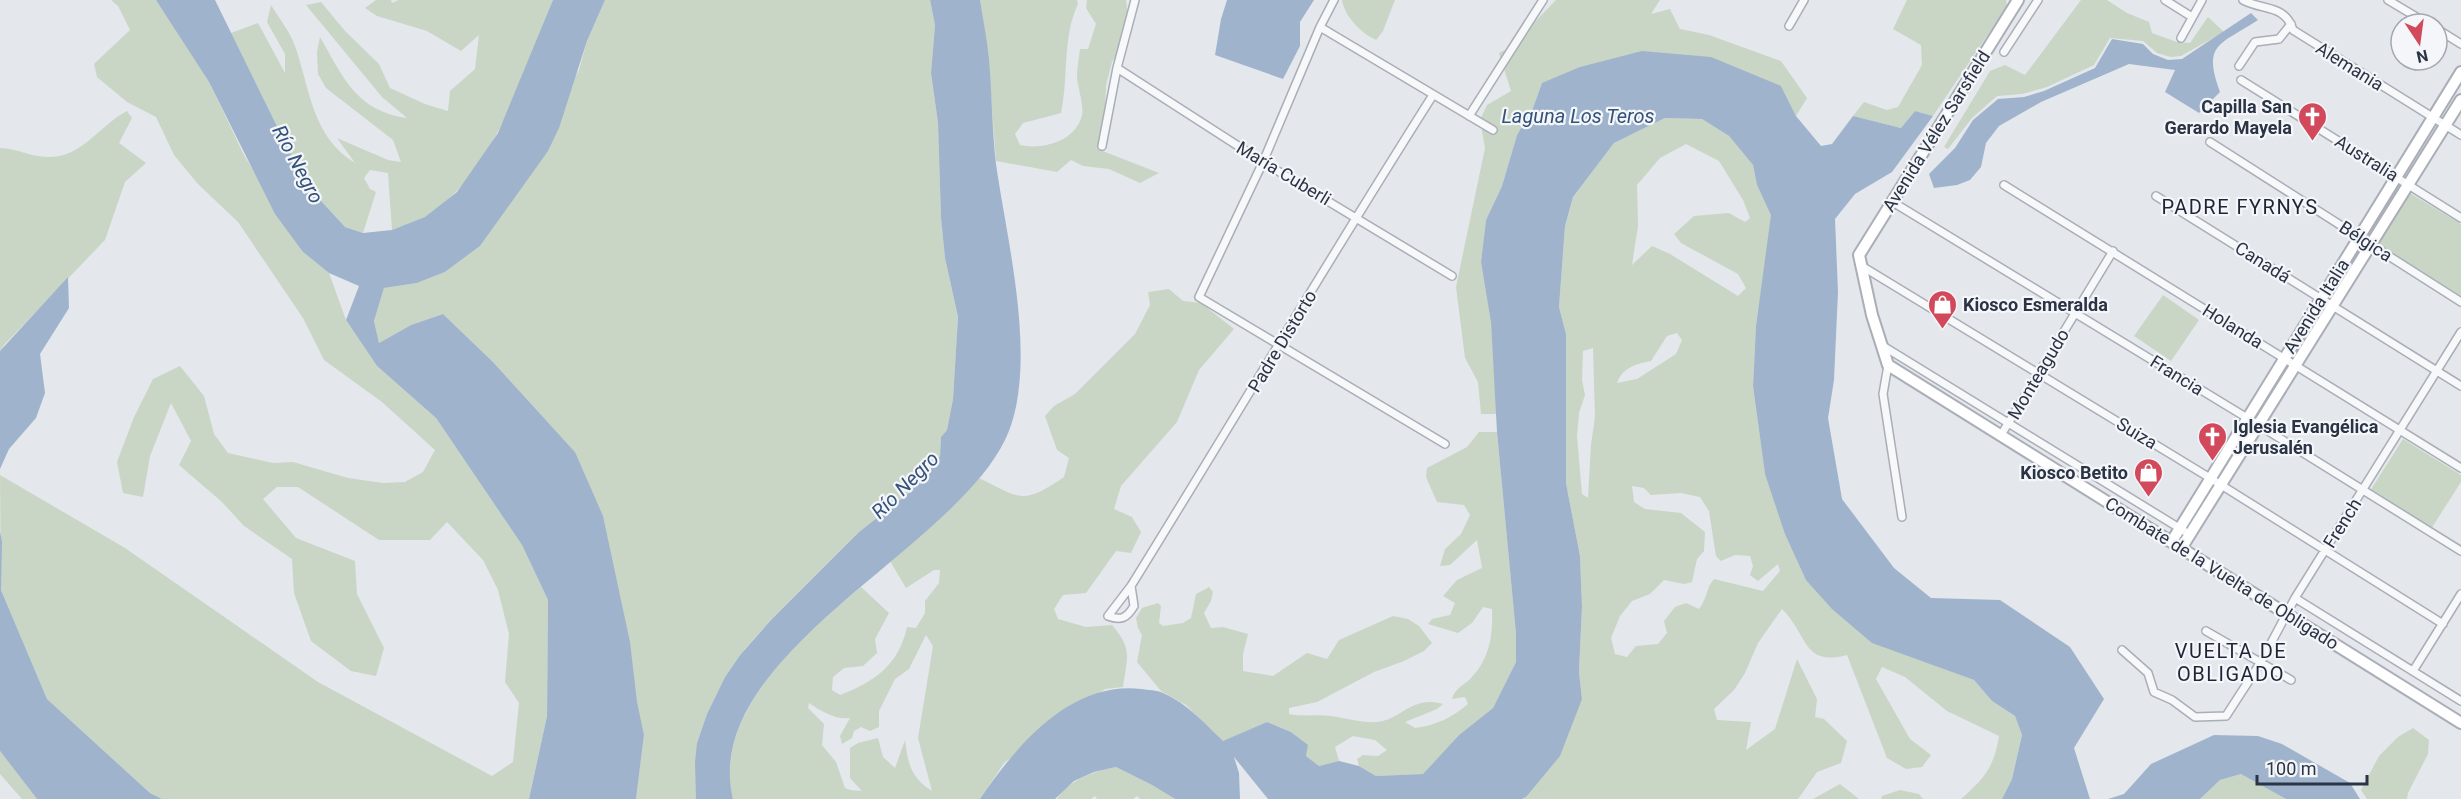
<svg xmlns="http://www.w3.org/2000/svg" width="2461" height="799" viewBox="0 0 2461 799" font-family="Roboto,sans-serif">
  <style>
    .green { fill: #c9d6c5; fill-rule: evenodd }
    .water { fill: #9fb4cc }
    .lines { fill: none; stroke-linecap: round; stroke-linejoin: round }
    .street-casing { stroke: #a9aeb7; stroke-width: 10 }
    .secondary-casing { stroke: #a9aeb7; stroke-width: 14 }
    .street { stroke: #f7f8fa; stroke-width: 7 }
    .secondary { stroke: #fff; stroke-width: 10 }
    .labels { text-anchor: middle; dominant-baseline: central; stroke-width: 4.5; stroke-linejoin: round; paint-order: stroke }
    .street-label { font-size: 18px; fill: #2b3445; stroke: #f4f6f9 }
    .poi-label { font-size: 18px; font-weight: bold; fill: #2b3445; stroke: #f4f6f9; text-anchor: end }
    .water-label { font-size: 20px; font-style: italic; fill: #34527a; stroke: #f4f6f9 }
    .neighbourhood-label { font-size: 20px; letter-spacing: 1.5px; fill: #1d2536; stroke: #f4f6f9 }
  </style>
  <rect width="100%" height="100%" fill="#e4e7ec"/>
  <path class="green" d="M111,0h45l4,5 49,77 35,73 59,97 26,21 17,47 31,46 59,52 86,127 26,55 -1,116 -18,83h-367l-12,-6 -103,-94 -46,-109 -1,-115 125,73 193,134 174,94 21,-14 6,-59 -14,-21 4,-48 -11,-44 -15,-30 -36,-38 -17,18h-51l-81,-53h-21l-14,12 33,39 59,23 2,33 27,54 -8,28 -25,-5 -40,-30 -17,-48 -2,-34 -48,-33 -22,-24 -43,-37 12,-24 -20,-38 -21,53 -7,41 -20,-4 -6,-31 17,-45 19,-38 27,-13 24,30 10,38 14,19 45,10 20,-1 55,16 35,5 22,-1 18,-10 12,-22 -53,-48 -58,-42 -21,-42 -65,-96 -41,-39 -23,-28 -18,-38 -29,-15 -30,-25 -3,-13 36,-34 -12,-24z
    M376,0h15l1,3 7,-3h154c-29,72 -58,172 -126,216 -10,7 -24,10 -35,14l-4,-57 -18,-3 -6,8 6,11 6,3 -13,41 -18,-6 -23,-25 -22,-29 -69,-140 27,-10 27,50v-19l-18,-32 4,-17c8,13 19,27 24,41 15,43 17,91 60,117l-18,-25 51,22 13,2 -8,-22 -67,-52 -8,-14 -1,-22 3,-15c23,40 36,74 87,81l-25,-21 -76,-92 15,-3 24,29 34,33 11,24 35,16 23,7 2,-20 25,-22 4,-34 -18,16 -34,-20 -50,-15 -12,-8z
    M605,0h325l5,25 -4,48 7,50 3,95 4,40 13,59 -5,82 -6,31 -6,7 -1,19 -27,33 -54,43 -88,88 -26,29 -20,28 -18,37 -10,29 -1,56h-60l8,-64 -69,-283 -82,-90 -50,-48 -32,11 -32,18 -5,-22 10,-33 33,-5 28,-11 35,-26 21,-31 78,-145 8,-29z
    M980,0h97l1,4c-16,34 -9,72 -17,109l-38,10 -8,11 5,11c21,5 56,-3 62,-30 2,-10 -4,-27 -5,-37 0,-10 2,-19 3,-29h8l8,-25 -10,-16 1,-8h39l3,25 -5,19 -12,18 -6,23 -1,27 -4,16 -1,22 59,23 -19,10 -31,-14 -26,-3 -12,-6 -14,12 -61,-11 -8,-105z
    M1342,0h53l-12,31 -7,9c-15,-7 -31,-23 -34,-40z
    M1556,0h104l-9,14 19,-5 10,20 29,6 72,26 26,37 -11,18 -15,-30 -239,-3 -9,25 -16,27 -15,51 -16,34 -5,42 10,61 6,91h-16l-3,-32 -13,-24 -9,-71 29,-139 -5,-28 7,-15 24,-14 -12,-38 19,-10 7,-11z
    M1907,0h99l1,6 -74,110 -18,-5 -14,17 -48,-12 11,-14 23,8 11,-3 24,-42 -1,-20 -28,-16z
    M2081,0h26l20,13 22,9 3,11 25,9 13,1 18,-26 16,15 -43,24 -10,1 -14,-4 -14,-12 -33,-3 -16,27 -47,22 -25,7 -25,2 -25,22 -24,31 -4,-2 46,-76 15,-6 20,10z
    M127,111l5,7 -13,25 27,20 -21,19 -20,58 -101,105 -4,6v-203c16,0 31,9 47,9 36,1 51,-31 80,-46z
    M1665,118l37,1 27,17 24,29 4,20 15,30 -16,111 -3,60 12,88 171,192 38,14 18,21 23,15 7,19 -10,44 -10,20h-41c24,-21 33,-32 38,-63l-52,-25 -42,-34 -23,-10 -6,12 34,60 21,16 -9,12 -16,2 -19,-11 -40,-103c-45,12 -39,-21 -65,-46l-24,34 -13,30 -11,17 -20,19 3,11 34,2 -5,28 29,-21 22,-70 20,40 -2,18 9,2 23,22 -6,22 -24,9 -19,27h-276l4,-2 56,-98 -3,-27 3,-66 -2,-50 -14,-73v-149l-7,-27 6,-81 8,-29 41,-54zM1686,144l33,17 24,39 7,18 -5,4 -16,-9 -35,3 -20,18 7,9 57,31 8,14 -8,8 -68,-42 -18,-8 -20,19 6,-39 -1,-41 23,-27zM1677,333l5,7 -6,14 -39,25 -20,4c6,-16 19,-19 34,-22l16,-25zM1593,348l2,69 -4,28 -3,53 -6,-4 -5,-58 2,-23 6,-18 -3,-15 1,-29zM1632,486l12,2 7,7 30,-2 19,4 9,14 7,45 5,5 14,-6 15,1 3,10 -3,9 8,6 20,-17 2,7 -17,20 -49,-12c-8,9 -7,20 -15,30l-13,-6 -11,4 -11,14 3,12 -9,11 -22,2 -9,11 -12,-3 -4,-16 9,-22 12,-15 18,-7 14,-14 20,4 8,-2 5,-23 7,-8 1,-19 -24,-19 -36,-4 -11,-7z
    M2408,192l53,32v72l-85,-53z
    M1169,289l14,12 18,2 33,26 -35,41 -22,52 -56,64 -7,23 18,8 9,15 -10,21 -15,-2 -30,42 -23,2 -9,14 4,10 28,8 26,-2c21,24 15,33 11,62l-18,2 -101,74 -24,36h-247c-21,-87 69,-162 128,-212l28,26 -14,26 2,14 -14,13 -19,2 -11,9 -1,13 8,5c34,-13 59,-30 67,-68l9,1 9,-15v-12l14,-18 1,-13h-6l-28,18 -16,-27 89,-83c42,21 44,27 85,-1l5,-19 -12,-8 -12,-34 9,-10 21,-12 60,-60 15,-29 -2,-13zM926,635l7,11 -15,92 14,53c-21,-13 -24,-27 -27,-51l-10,28 -12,-11 -5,-19 -20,5 -8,5v30l12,13 -12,-1 -5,-2 -9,-26 -14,-17 2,-21 -16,-16 1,-5c12,8 26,17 41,15l-10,18 2,8 10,-6 2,-7 7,-4 9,4 9,-4v-16l16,-32 14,-10z
    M2163,295l36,25 -28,41 -37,-25z
    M1479,432h18l19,202v28l-23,46 -34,27 -36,39 -47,2 -17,-10 -2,-7 6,-4 15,1 9,-6 -12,-10 -22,-4 -18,11 4,14 -20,5 -13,-10 1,-11 -16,-13 -24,-10 -44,20 -37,-37 -25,-14 -24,-29 5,-27 -4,-7 -2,-10 6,-10 16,-5 3,3 -2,17 4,3 20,-3 8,-5 5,-24 13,-7 4,5 -2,9 -7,12 7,15 12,-1 25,7 -5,20v17l30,5 34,-23 20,6 12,-19 54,-24 15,3 11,7 13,17 -8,8 -20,10 -30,11 -57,30 -28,6v6c14,3 28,0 42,2 14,2 32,7 46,6 25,-2 34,-27 66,-18l-6,5 -32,13 10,6c22,-3 36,-10 53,-24l-3,-7 -13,2c3,-11 11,-13 18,-20 20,-20 23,-44 22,-70l-9,-2 -11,16 -14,10 -30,-9 4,-5 18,-4 5,-12 -12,-7 14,-16 25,-12 -5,-28 -27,25 -10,1 5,-17 16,-15 9,-19 -6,-10 -27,-3 -11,-25 1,-9 40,-21z
    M2403,439l58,36v7l-30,47 -61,-38z
    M2413,728l16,12 -1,14 -20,39 -1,6h-40l-6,-9 18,-34 19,-19z
    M0,751l37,48h-15l-22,-25z
    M1116,767l36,18 23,14h-35l-3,-3 -4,3h-36l-2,-3 -4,3h-34c13,-20 36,-27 59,-32z
    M2241,774l44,24 1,1h-86l20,-19z
    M1840,784l19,15h-46z
    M1900,790l19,4 4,5h-42l1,-3z"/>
  <path class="water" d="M156,0h59l85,173 22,29 23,25 18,6 29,-3 33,-13 32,-25 41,-59 55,-133h52l-18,41 -28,87 -11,23 -68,95 -35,26 -28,11 -33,5 -10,33 5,22 32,-18 32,-11 50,48 82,90 28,64 27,126 7,60 7,33 -8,64h-107l18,-83 1,-116 -26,-55 -86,-127 -59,-52 -31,-46 13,-34 -30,-13 -26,-21 -28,-38 -66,-132z
    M930,0h50c3,20 7,39 9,59 3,35 3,70 7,105 11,78 44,204 9,276 -55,113 -306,217 -272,359h-37l-1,-37 2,-19 10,-29 18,-37 16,-23 30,-34 88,-88 51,-40 18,-19 12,-17 1,-19 6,-7 6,-31 5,-82 -13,-59 -4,-40 -3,-95 -7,-50 4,-48z
    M1227,0h87l-14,22v24l-17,33 -68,-24 6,-36z
    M2251,13l7,7c-38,25 -56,23 -38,72l-21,21 -34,-21 10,-22 -46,-6 -88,38 -42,24 -13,17 -5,24 -11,13 -13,5 -23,3 -5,-14 26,-26 18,-28 25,-21 26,-2 20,-6 51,-23 17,-29 31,5 10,10 15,6 14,-1z
    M1642,51l69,6 70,29 15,30 25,30 11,-2 21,-28 48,12 14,-17 18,5 -41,56 -37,22 -20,25 3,73 -4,88 -6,38 14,81 52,69 37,30 69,2 70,47 34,52 -30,49 16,51h-88l10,-20 10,-44 -7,-19 -23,-15 -18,-21 -102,-37 -40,-34 -26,-29 -21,-46 -20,-60 -12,-88 3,-60 15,-111 -14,-30 -4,-20 -24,-29 -27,-17 -37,-1 -51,25 -41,54 -8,29 -6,81 7,27v149l14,73 2,50 -3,66 3,27 -22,57 -34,41 -4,2h-254l-34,-42 5,16 1,26h-65l-23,-14 -36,-18 -22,5 -20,9 -19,18h-75c36,-53 90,-118 161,-110 7,1 16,1 22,4 25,11 41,30 60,48l44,-19 24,10 17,13 -2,11 13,10 20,-5 20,5 17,10 47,-2 36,-39 34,-27 23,-46v-28l-19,-202 -6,-109 -10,-61 5,-42 16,-34 15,-51 16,-27 9,-25 38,-16z
    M68,277l1,31 -29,46 5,39 -9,25 -27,31 -9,20v-118z
    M0,531l2,11 -1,48 46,109 103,94 12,6h-125l-37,-48z
    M2214,735l44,1 24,8 68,39 10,16h-74l-45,-25 -21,6 -20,19h-92l16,-5 27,-30z"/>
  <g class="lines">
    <defs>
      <path id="street" d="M1334,0l-14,27 -57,135 -64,135 246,147
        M2165,0l27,17
        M2243,0c20,11 42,4 50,30l168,105
        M2388,0l40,24
        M1789,26l15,-26
        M1320,27l173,103
        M2437,29l24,15
        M2181,38l21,-38
        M2004,52l34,-52
        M2239,66l16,-24 24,-3 12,-15
        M1117,68l146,94 189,114
        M2241,80l220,138
        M1469,116l74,-116
        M2210,142l251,160
        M1102,146l15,-78 18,-68
        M2004,185l457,283
        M2156,196l305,190
        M1891,201l366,223 204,127
        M1860,265l350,213 233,146
        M1883,346l306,188
        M1888,365l-5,29 19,123
        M2001,435l112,-184
        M1131,586l3,20c-7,12 -13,15 -26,10l23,-30c101,-163 199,-329 302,-491
        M2295,598l166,103
        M2206,631l85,49
        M2122,650l26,23 6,19 18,8 23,17 31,-1 35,-54 34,-64 166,-266
        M2413,671l48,-77"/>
      <path id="secondary" d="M2018,0l-159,255 13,60 16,50 573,358
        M2172,541l289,-469
        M2182,547l279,-447"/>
    </defs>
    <use href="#street" class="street-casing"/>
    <use href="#secondary" class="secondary-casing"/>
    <use href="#street" class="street"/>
    <use href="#secondary" class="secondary"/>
  </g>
  <defs>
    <symbol id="church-pin" viewBox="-11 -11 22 30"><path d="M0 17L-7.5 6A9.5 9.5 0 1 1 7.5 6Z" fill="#d1495b" stroke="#f4f6f9"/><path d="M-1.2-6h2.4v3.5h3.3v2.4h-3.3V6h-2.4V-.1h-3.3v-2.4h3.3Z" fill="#fff"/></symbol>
    <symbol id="shop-pin" viewBox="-11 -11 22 30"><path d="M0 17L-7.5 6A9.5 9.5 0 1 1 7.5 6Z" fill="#d1495b" stroke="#f4f6f9"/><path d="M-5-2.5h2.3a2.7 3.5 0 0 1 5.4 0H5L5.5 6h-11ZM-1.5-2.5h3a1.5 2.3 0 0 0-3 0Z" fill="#fff"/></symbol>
  </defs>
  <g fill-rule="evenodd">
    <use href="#church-pin" x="2296" y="100" width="33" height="45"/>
    <use href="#shop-pin" x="1926" y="288" width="33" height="45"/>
    <use href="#church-pin" x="2196" y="420" width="33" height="45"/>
    <use href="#shop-pin" x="2132" y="456" width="33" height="45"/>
  </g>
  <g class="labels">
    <g class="street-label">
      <text transform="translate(2350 66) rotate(32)">Alemania</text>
      <text transform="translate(1936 131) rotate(-58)">Avenida Vélez Sarsfield</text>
      <text transform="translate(2367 158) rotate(32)">Australia</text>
      <text transform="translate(1284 173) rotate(31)">María Cuberli</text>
      <text transform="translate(2366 241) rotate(33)">Bélgica</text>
      <text transform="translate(2263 262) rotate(32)">Canadá</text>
      <text transform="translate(2316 306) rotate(-58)">Avenida Italia</text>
      <text transform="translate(2233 326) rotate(32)">Holanda</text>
      <text transform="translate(1282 341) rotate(-59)">Padre Distorto</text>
      <text transform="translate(2038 374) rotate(-59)">Monteagudo</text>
      <text transform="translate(2177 375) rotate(32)">Francia</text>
      <text transform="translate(2137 433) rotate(31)">Suiza</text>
      <text transform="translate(2342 523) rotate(-58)">French</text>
      <text transform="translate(2222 573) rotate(32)">Combate de la Vuelta de Obligado</text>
    </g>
    <g class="poi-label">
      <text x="2292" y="106">Capilla San<tspan x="2292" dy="21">Gerardo Mayela</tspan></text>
      <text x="1963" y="304" text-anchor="start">Kiosco Esmeralda</text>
      <text x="2233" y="426" text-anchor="start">Iglesia Evangélica<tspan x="2233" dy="21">Jerusalén</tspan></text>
      <text x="2128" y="472">Kiosco Betito</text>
    </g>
    <g class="water-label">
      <text x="1578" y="116">Laguna Los Teros</text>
      <text transform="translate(298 164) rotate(62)">Río Negro</text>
      <text transform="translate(905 485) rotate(-45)">Río Negro</text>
    </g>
    <g class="neighbourhood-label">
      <text x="2240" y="207">PADRE FYRNYS</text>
      <text x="2231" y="651">VUELTA DE<tspan x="2231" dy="23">OBLIGADO</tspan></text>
    </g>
  </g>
  <g transform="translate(2419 42) rotate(167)"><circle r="28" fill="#f4f6f9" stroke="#a4a8b1" stroke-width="1.5"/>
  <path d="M0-4.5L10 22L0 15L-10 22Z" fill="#d1495b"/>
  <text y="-9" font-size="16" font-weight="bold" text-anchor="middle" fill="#2b3445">N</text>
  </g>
  <path d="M2257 775v9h110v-9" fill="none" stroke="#2b3445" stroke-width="3"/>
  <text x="2266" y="775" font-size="18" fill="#2b3445" stroke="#f4f6f9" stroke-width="4.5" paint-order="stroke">100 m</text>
</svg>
